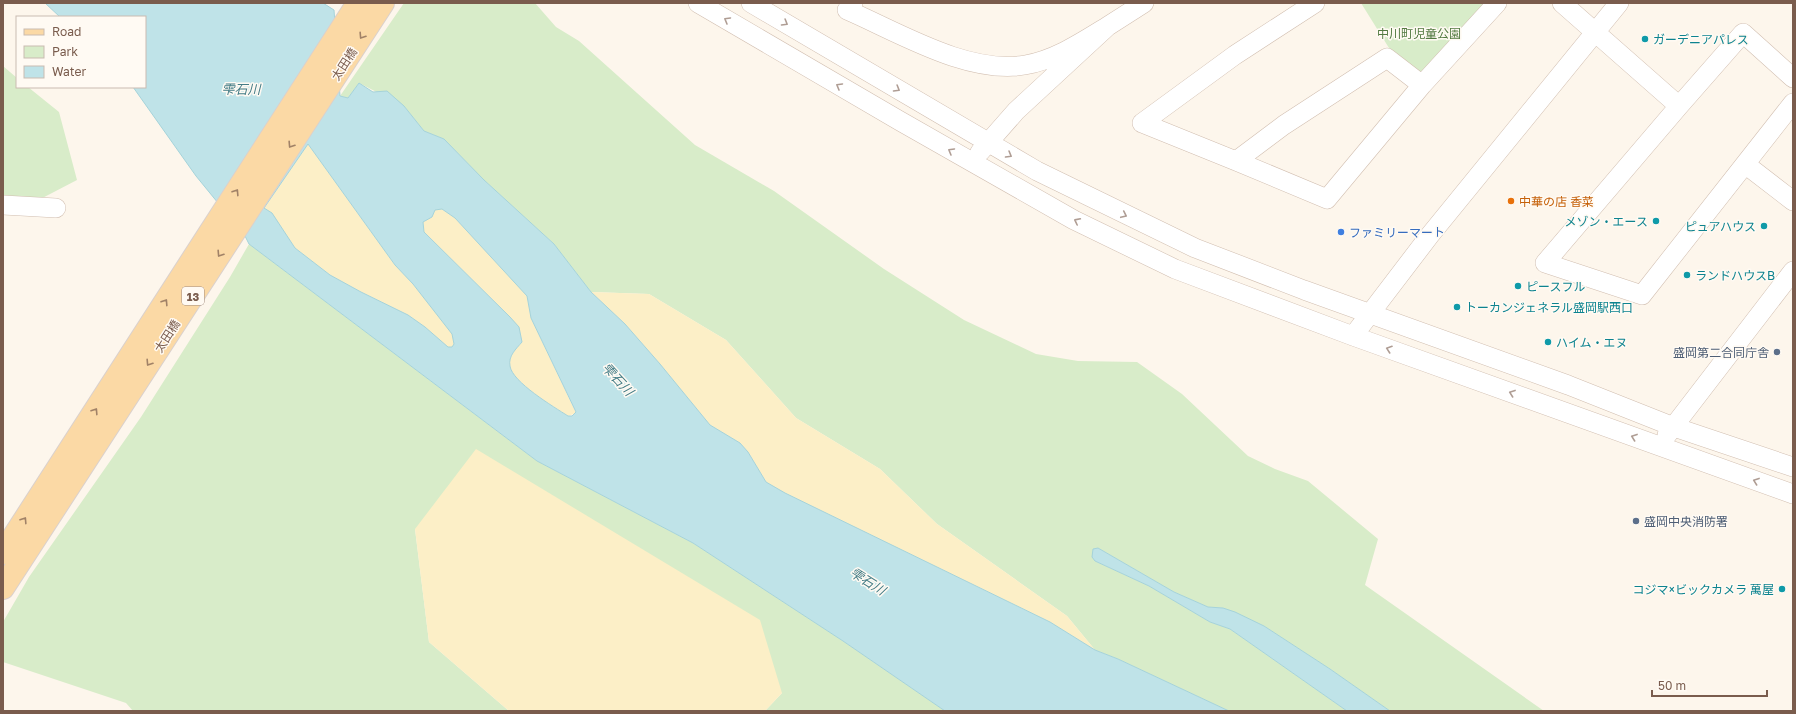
<svg xmlns="http://www.w3.org/2000/svg" width="1796" height="714" viewBox="0 0 1796 714" font-family="'Golos Text','Noto Sans JP',sans-serif">
  <style>
    .green { fill: #d8ecc9 }
    .sand { fill: #fcefc7 }
    .water { fill: #bfe3e8; stroke: #a5d3da; fill-rule: evenodd }
    .lines { fill: none; stroke-linecap: round; stroke-linejoin: round }
    .minor-casing { stroke: #d1beb0; stroke-width: 20 }
    .major-casing { stroke: #dad1cd; stroke-width: 24 }
    .minor { stroke: #fff; stroke-width: 19 }
    .major { stroke: #fbd9a5; stroke-width: 22 }
    .oneway { stroke: #af9d94 }
    .oneway2 { stroke: #a18267 }
    .culture-dot { fill: #0f9aa8; stroke: #fffaf3; stroke-width: 1.5 }
    .food-dot { fill: #e8710a; stroke: #fffaf3; stroke-width: 1.5 }
    .shop-dot { fill: #3f7fe0; stroke: #fffaf3; stroke-width: 1.5 }
    .service-dot { fill: #5c6f8a; stroke: #fffaf3; stroke-width: 1.5 }
    .labels { text-anchor: middle; dominant-baseline: central; stroke-width: 3; stroke-linejoin: round; paint-order: stroke }
    .shield { fill: #fffaf3; stroke: #a28b7f; stroke-width: 1 }
    .shield-label { font-size: 11px; font-weight: bold; fill: #7a5c4d }
    .park-label { font-size: 12px; fill: #537a41; stroke: #fffaf3 }
    .culture-label { font-size: 12px; fill: #0d838f; stroke: #fffaf3; text-anchor: start }
    .street-label { font-size: 12px; fill: #7a5c4d; stroke: #fffaf3 }
    .food-label { font-size: 12px; fill: #c56008; stroke: #fffaf3; text-anchor: start }
    .shop-label { font-size: 12px; fill: #366cbe; stroke: #fffaf3; text-anchor: start }
    .service-label { font-size: 12px; fill: #4e5e75; stroke: #fffaf3; text-anchor: end }
    .water-label { font-size: 13px; font-style: italic; fill: #437c86; stroke: #fffaf3 }
  </style>
  <rect width="100%" height="100%" fill="#fdf6ec"/>
  <path class="green" d="M404,3h131l21,24 23,14 116,104 79,46 110,78 80,51 72,34 42,7 59,1 45,32 66,62 27,13 33,12 70,58 -13,46 179,126h-154l-60,-42 -66,-43 -41,-18 -15,-1 -34,-15 -76,-44 -3,13 54,25 61,36 20,7 117,82h-118l-111,-52 -23,-9 -28,-34 -130,-92 -57,-55 -84,-51 -70,-78 -77,-46 -58,-2 -37,-48 -70,-64 -40,-41 -20,-8 -20,-25 -45,-23 -11,15 -8,-2z
    M1361,3h125l-60,69 -8,1 -29,-25z
    M3,66l14,12v9h11l31,25 18,68 -50,26 -24,-1z
    M249,244l288,217 156,82 150,98 102,70h-180l17,-18 -367,-164 14,113 80,69h-376l-7,-8 -123,-41v-40l26,-45 112,-160 89,-140z"/>
  <path class="sand" d="M308,144l87,121 18,19 40,50 1,10 -2,3h-4l-23,-20 -17,-12 -47,-23 -31,-17 -35,-27 -23,-34 -8,-6z
    M442,209l13,9 73,78 3,22 45,95 -8,3c-14,-9 -56,-34 -58,-50 -2,-10 6,-17 12,-24l-12,-25 -86,-85 -1,-10 9,-5 2,-7z
    M591,292l58,2 77,46 70,78 84,51 57,55 130,92 28,34 -45,-28 -275,-133 -9,-7 -18,-30 -8,-9 -30,-18 -50,-61 -35,-40z
    M476,449l284,171 22,73 -17,18h-256l-80,-69 -14,-113z"/>
  <path class="water" d="M45,3h278l11,7 6,86 8,2 11,-15 14,9 14,-1 17,15 20,25 20,8 40,41 70,64 37,48 34,32 35,40 50,61 30,18 8,9 18,30 19,11 265,129 45,28 23,9 111,52h-284l-102,-70 -150,-98 -156,-82 -288,-217 -4,-8 -49,-60 -63,-89h12v-70h-85zM308,144l87,121 18,19 39,50 2,10 -2,3h-4l-23,-20 -17,-12 -47,-23 -31,-17 -35,-27 -23,-35 -8,-5zM442,209l13,9 72,78 4,22 45,94 -4,4h-4c-14,-9 -56,-34 -58,-50 -2,-10 6,-17 12,-24l-3,-15 -9,-10 -86,-85 -1,-10 9,-5 3,-7z
    M1098,548l76,44 34,15 15,1 12,4 29,14 66,43 60,42h-43l-117,-82 -20,-7 -61,-36 -54,-25 -3,-4 1,-8z"/>
  <g class="lines">
    <defs>
      <path id="minor" d="M698,3l202,118 174,99 101,49 178,67 440,158
        M751,3l286,168 158,77 109,42 264,95 106,42 119,40
        M853,3l-6,7c51,22 121,65 178,55 30,-5 57,-23 83,-39
        M1562,3l117,103
        M1793,78l-50,-45 -64,73 -134,157 97,32 151,-192
        M1142,123l94,38 91,38 95,-114 75,-82
        M1142,123l93,-68 80,-52
        M980,152l36,-41 92,-85 36,-23
        M1236,161l48,-36 103,-67 35,27
        M1745,164l48,37
        M3,205l53,3
        M1353,336l77,-101 189,-232
        M1667,435l126,-164"/>
      <path id="major" d="M3,553l355,-550
        M3,588l380,-585"/>
    </defs>
    <use href="#minor" class="minor-casing"/>
    <use href="#major" class="major-casing"/>
    <use href="#minor" class="minor"/>
    <use href="#major" class="major"/>
  </g>
  <defs><path id="oneway-chevron" d="M-2-3.5L2.5 0L-2 3.5" fill="none" stroke-width="1.6" stroke-linecap="round" stroke-linejoin="round"/></defs>
  <g class="oneway">
    <use href="#oneway-chevron" transform="translate(727 20) rotate(-150)"/>
    <use href="#oneway-chevron" transform="translate(785 23) rotate(31)"/>
    <use href="#oneway-chevron" transform="translate(839 86) rotate(-150)"/>
    <use href="#oneway-chevron" transform="translate(897 89) rotate(31)"/>
    <use href="#oneway-chevron" transform="translate(951 151) rotate(-150)"/>
    <use href="#oneway-chevron" transform="translate(1009 155) rotate(30)"/>
    <use href="#oneway-chevron" transform="translate(1124 215) rotate(25)"/>
    <use href="#oneway-chevron" transform="translate(1077 221) rotate(-153)"/>
    <use href="#oneway-chevron" transform="translate(1389 349) rotate(-161)"/>
    <use href="#oneway-chevron" transform="translate(1512 393) rotate(-160)"/>
    <use href="#oneway-chevron" transform="translate(1634 437) rotate(-160)"/>
    <use href="#oneway-chevron" transform="translate(1756 481) rotate(-160)"/>
  </g>
  <g class="oneway2">
    <use href="#oneway-chevron" transform="translate(362 36) rotate(123)"/>
    <use href="#oneway-chevron" transform="translate(291 145) rotate(123)"/>
    <use href="#oneway-chevron" transform="translate(236 192) rotate(-57)"/>
    <use href="#oneway-chevron" transform="translate(220 254) rotate(123)"/>
    <use href="#oneway-chevron" transform="translate(165 302) rotate(-57)"/>
    <use href="#oneway-chevron" transform="translate(149 363) rotate(123)"/>
    <use href="#oneway-chevron" transform="translate(95 411) rotate(-57)"/>
    <use href="#oneway-chevron" transform="translate(24 520) rotate(-57)"/>
  </g>
  <g class="culture-dot">
    <circle cx="1645" cy="39" r="4"/>
    <circle cx="1656" cy="221" r="4"/>
    <circle cx="1764" cy="226" r="4"/>
    <circle cx="1687" cy="275" r="4"/>
    <circle cx="1518" cy="286" r="4"/>
    <circle cx="1457" cy="307" r="4"/>
    <circle cx="1548" cy="342" r="4"/>
    <circle cx="1782" cy="589" r="4"/>
  </g>
  <circle class="food-dot" cx="1511" cy="201" r="4"/>
  <circle class="shop-dot" cx="1341" cy="232" r="4"/>
  <g class="service-dot">
    <circle cx="1777" cy="352" r="4"/>
    <circle cx="1636" cy="521" r="4"/>
  </g>
  <g class="labels">
    <rect class="shield" x="182" y="287" width="22" height="18" rx="3"/>
    <g class="shield-label">
      <text x="193" y="296">13</text>
    </g>
    <g class="park-label">
      <text x="1419" y="33">中川町児童公園</text>
    </g>
    <g class="culture-label">
      <text x="1653" y="39">ガーデニアパレス</text>
      <text x="1648" y="221" text-anchor="end">メゾン・エース</text>
      <text x="1756" y="226" text-anchor="end">ピュアハウス</text>
      <text x="1695" y="275">ランドハウスB</text>
      <text x="1526" y="286">ピースフル</text>
      <text x="1465" y="307">トーカンジェネラル盛岡駅西口</text>
      <text x="1556" y="342">ハイム・エヌ</text>
      <text x="1774" y="589" text-anchor="end">コジマ×ビックカメラ 萬屋</text>
    </g>
    <g class="street-label">
      <text transform="translate(344 64) rotate(-57)">太田橋</text>
      <text transform="translate(167 336) rotate(-57)">太田橋</text>
    </g>
    <g class="food-label">
      <text x="1519" y="201">中華の店 香菜</text>
    </g>
    <g class="shop-label">
      <text x="1349" y="232">ファミリーマート</text>
    </g>
    <g class="service-label">
      <text x="1769" y="352">盛岡第二合同庁舎</text>
      <text x="1644" y="521" text-anchor="start">盛岡中央消防署</text>
    </g>
    <g class="water-label">
      <text x="241" y="89">雫石川</text>
      <text transform="translate(618 379) rotate(47)">雫石川</text>
      <text transform="translate(868 581) rotate(32)">雫石川</text>
    </g>
  </g>
  <rect width="1796" height="714" fill="none" stroke="#7a5c4d" stroke-width="8"/>
  <rect x="16" y="16" width="130" height="72" fill="#fffaf3" stroke="#cabbb1"/>
  <rect x="24" y="29" width="20" height="6" fill="#fbd9a5" stroke="#cabbb1"/>
  <text x="52" y="36" font-size="12" fill="#7a5c4d">Road</text>
  <rect x="24" y="46" width="20" height="12" fill="#d8ecc9" stroke="#cabbb1"/>
  <text x="52" y="56" font-size="12" fill="#7a5c4d">Park</text>
  <rect x="24" y="66" width="20" height="12" fill="#bfe3e8" stroke="#cabbb1"/>
  <text x="52" y="76" font-size="12" fill="#7a5c4d">Water</text>
  <path d="M1652 690v6h115v-6" fill="none" stroke="#7a5c4d" stroke-width="2"/>
  <text x="1658" y="690" font-size="12" fill="#7a5c4d" stroke="#fffaf3" stroke-width="3" paint-order="stroke">50 m</text>
</svg>
